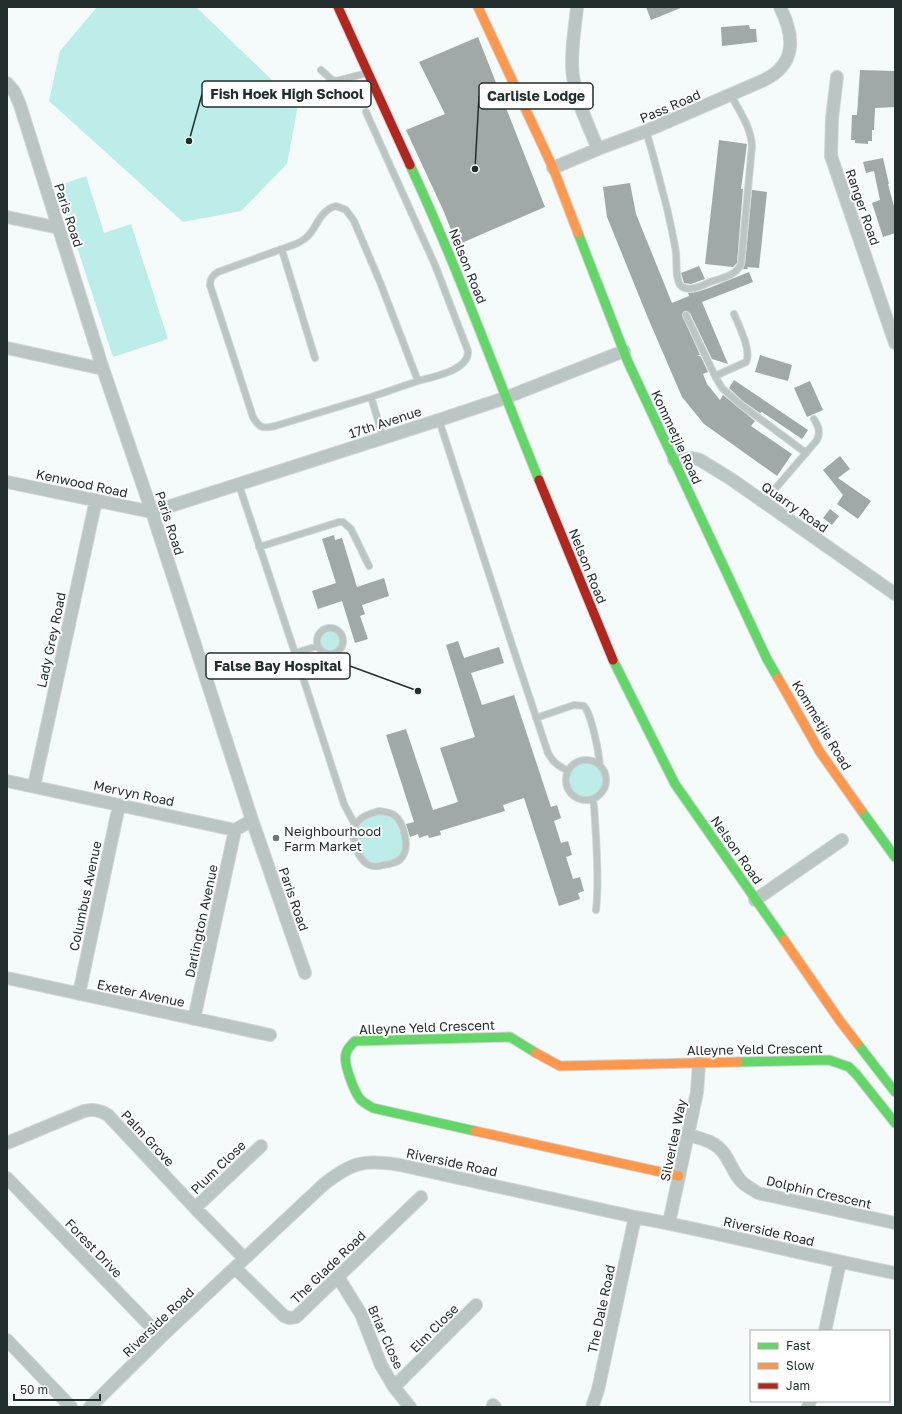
<svg xmlns="http://www.w3.org/2000/svg" width="902" height="1414" viewBox="0 0 902 1414" font-family="'Golos Text',sans-serif">
  <style>
    .green { fill: #bcede9 }
    .building { fill: #a0a8a8 }
    .lines { fill: none; stroke-linecap: round; stroke-linejoin: round }
    .lane-casing { stroke: #d0d5d5; stroke-width: 8 }
    .street-casing { stroke: #d0d5d5; stroke-width: 14 }
    .fast-casing { stroke: #d0d5d5; stroke-width: 11 }
    .slow-casing { stroke: #d0d5d5; stroke-width: 11 }
    .jam-casing { stroke: #d0d5d5; stroke-width: 11 }
    .lane { stroke: #bac5c4; stroke-width: 6 }
    .street { stroke: #bac5c4; stroke-width: 12 }
    .fast { stroke: #63d668; stroke-width: 9 }
    .slow { stroke: #ff974d; stroke-width: 9 }
    .jam { stroke: #b3261e; stroke-width: 9 }
    .poi-dot { fill: #6c7675; stroke: #fff; stroke-width: 1.5 }
    .labels { text-anchor: middle; dominant-baseline: central; stroke-width: 4; stroke-linejoin: round; paint-order: stroke }
    .street-label { font-size: 13px; fill: #222e2d; stroke: #fff }
    .poi-label { font-size: 13px; fill: #222e2d; stroke: #fff; text-anchor: start }
    .leader { fill: none; stroke: #222e2d; stroke-width: 1.5 }
    .callout-dot { fill: #222e2d; stroke: #fff; stroke-width: 1.5 }
    .callout { fill: #fff; stroke: #222e2d; stroke-width: 1.5 }
    .callout-label { font-size: 14px; text-anchor: middle; font-weight: bold; fill: #222e2d }
  </style>
  <rect width="100%" height="100%" fill="#f5fbfb"/>
  <path class="green" d="M97,7h99l102,98 -11,59 -46,47 -58,11 -134,-121 11,-50z
    M86,176l18,57 27,-9 37,115 -55,18 -56,-171z
    M317 641a13 13 0 1 1 26 0a13 13 0 1 1-26 0Z
    M566 780a20 20 0 1 1 40 0a20 20 0 1 1-40 0Z
    M379,811l15,4 12,27 -4,16 -25,9 -13,-5 -11,-29 2,-8z"/>
  <path class="building" d="M646,7h37l-32,13z
    M749,25l1,4h6l1,13 -35,4 -1,-19z
    M478,37l67,170 -88,38 -13,-33 -38,-82 39,-16 -26,-52z
    M860,70l35,1v36l-20,1 -1,22h-2v11h-4v3l-13,-1v-3h-4l1,-25h5z
    M719,140l28,4 -6,45h2l-6,74 -4,4 -28,-3z
    M883,158l6,26h-1l7,26v23l-12,4 -11,-34 8,-3 -6,-29 -8,2 -3,-11z
    M630,183l6,31 36,89 17,-7 -1,-3 9,-1 12,-4 40,-16 4,10 -51,20 26,62 -16,-5 -22,-46 -6,-2 -2,4 18,40h-3l4,2 7,15 -5,2 4,10 13,16 3,-5 32,26 -4,5 41,28 -15,22 -73,-52 -22,-27 -34,-79 -41,-101 -4,-30z
    M752,190l15,2 -8,76 -12,-1 1,2h-5l2,-5z
    M699,266l6,13 -14,5 -7,-1 -3,-10z
    M760,355l32,10 -4,16 -33,-9z
    M734,380l74,50 -6,9 -40,-27 -2,1 -17,-12 -14,-13z
    M810,381l13,29 -16,7 -13,-29z
    M840,456l10,13 -12,9 33,23 -13,18 -21,-15 6,-9 -20,-25z
    M830,509l9,7 -7,9 -9,-7z
    M334,535l1,5 7,-2 15,49 27,-9 5,18 -27,9 3,9 -5,2 8,23 -13,4 -13,-42 -24,8 -6,-18 24,-8 -14,-44z
    M458,641l6,17 35,-11 5,16 -33,10 11,32 32,-10 37,112 6,-2 4,13 -7,3 7,22 7,-2 4,14 -6,2 7,22 7,-2 4,14 -6,2 2,6 -21,7 -35,-108 -21,7 2,6 -65,20 1,4 -12,3 -1,-3 -9,3 -1,-4 -8,3 -4,-13 8,-2 -28,-87 20,-6 27,81 25,-8 -18,-54 35,-11 -29,-92z"/>
  <g class="lines">
    <defs>
      <path id="lane" d="M321,70l11,10 4,1 31,-8
        M366,112l69,153 33,86c1,20 -36,26 -50,30
        M646,131c8,26 14,51 21,77 3,15 7,30 9,45 1,9 -1,27 5,33 8,7 22,-1 29,-4 11,-4 26,-6 31,-18l11,-118c-1,-19 -13,-35 -21,-51
        M336,206l10,4 8,11 26,61 38,99 -47,16 -96,29c-12,3 -16,2 -22,-9l-43,-132c0,-7 3,-10 8,-13l75,-27c6,-2 11,-5 16,-10 9,-11 12,-25 27,-29z
        M282,250l33,108
        M686,315l29,61 7,12 18,16 66,49
        M715,376l31,-14c6,-11 -7,-36 -12,-48
        M371,397l12,40
        M439,420l77,237 32,96c5,10 11,13 20,18
        M239,485l56,168 49,151 11,21
        M763,503l54,-63c4,-8 1,-14 -3,-21
        M259,547l80,-25h4l8,7 18,37
        M317 641a13 13 0 1 1 26 0a13 13 0 1 1-26 0Z
        M295,653l23,-7
        M536,718l38,-13 10,1c8,9 15,48 16,60
        M566 780a20 20 0 1 1 40 0a20 20 0 1 1-40 0Z
        M593,799c2,12 2,24 3,37 1,25 3,50 0,74
        M379,811c5,1 11,1 15,4 10,7 16,32 8,42 -4,6 -12,7 -19,8 -8,3 -16,1 -21,-6 -9,-11 -13,-33 0,-41 5,-4 12,-5 17,-7z"/>
      <path id="street" d="M577,7c-2,22 -8,53 -3,75 4,23 15,45 24,67
        M837,77l-5,41 -1,38 64,187
        M7,83l7,8 6,14 83,264 49,143 100,308 53,153
        M553,168l45,-19 48,-18 116,-50c35,-16 33,-44 18,-74
        M7,217l52,11
        M7,348l96,21
        M674,460l19,-2 7,2 31,19 164,115
        M7,482l145,30 287,-92 66,-22 119,-47
        M7,781l228,49 17,-10
        M34,786l62,-286
        M755,900l87,-60
        M7,978l263,57
        M79,994l40,-189
        M194,1019l41,-189
        M689,1135c7,2 14,4 21,7 18,8 19,25 30,38 5,6 12,9 18,13l137,30
        M7,1143l77,-32c10,-2 15,-1 24,4l87,93 49,50
        M7,1178l154,159
        M195,1208l66,-62
        M669,1223l28,-131 2,-29
        M235,1268l49,48 5,2 7,-1 125,-120
        M338,1277l23,37 20,51 13,22 16,20
        M825,1331l15,-69
        M7,1340l64,67
        M394,1387l82,-82
        M493,1405l2,2
        M90,1407l71,-70 162,-152c29,-23 41,-26 77,-20l235,52c87,16 173,39 260,56
        M592,1407l6,-17 37,-173
        M808,1407l2,-6"/>
      <path id="fast" d="M410,165c48,103 86,210 129,315
        M578,233l50,129 139,297 11,19
        M613,660l62,124 109,156
        M861,810l34,47
        M857,1043l38,49
        M738,1062l91,-2 20,7 8,8 38,48
        M475,1131l-102,-23c-5,-3 -9,-5 -13,-9 -6,-8 -17,-36 -14,-45 1,-6 5,-9 9,-13l155,-4 26,16"/>
      <path id="slow" d="M478,7l75,161 25,65
        M778,678l42,74 41,58
        M784,940l56,81 17,22
        M536,1053l24,13 178,-4
        M475,1131l204,45"/>
      <path id="jam" d="M338,7l72,158
        M539,480l74,180"/>
    </defs>
    <use href="#lane" class="lane-casing"/>
    <use href="#street" class="street-casing"/>
    <use href="#fast" class="fast-casing"/>
    <use href="#slow" class="slow-casing"/>
    <use href="#jam" class="jam-casing"/>
    <use href="#lane" class="lane"/>
    <use href="#street" class="street"/>
    <use href="#fast" class="fast"/>
    <use href="#slow" class="slow"/>
    <use href="#jam" class="jam"/>
  </g>
  <circle class="poi-dot" cx="276" cy="838" r="4"/>
  <g class="labels">
    <g class="street-label">
      <text transform="translate(670 106) rotate(-23)">Pass Road</text>
      <text transform="translate(863 207) rotate(71)">Ranger Road</text>
      <text transform="translate(69 215) rotate(72)">Paris Road</text>
      <text transform="translate(468 266) rotate(68)">Nelson Road</text>
      <text transform="translate(385 422) rotate(-18)">17th Avenue</text>
      <text transform="translate(677 437) rotate(65)">Kommetjie Road</text>
      <text transform="translate(82 483) rotate(12)">Kenwood Road</text>
      <text transform="translate(795 507) rotate(35)">Quarry Road</text>
      <text transform="translate(170 523) rotate(72)">Paris Road</text>
      <text transform="translate(588 566) rotate(68)">Nelson Road</text>
      <text transform="translate(51 640) rotate(-78)">Lady Grey Road</text>
      <text transform="translate(822 725) rotate(59)">Kommetjie Road</text>
      <text transform="translate(134 793) rotate(12)">Mervyn Road</text>
      <text transform="translate(737 850) rotate(55)">Nelson Road</text>
      <text transform="translate(85 896) rotate(-78)">Columbus Avenue</text>
      <text transform="translate(294 899) rotate(71)">Paris Road</text>
      <text transform="translate(201 921) rotate(-78)">Darlington Avenue</text>
      <text transform="translate(141 993) rotate(12)">Exeter Avenue</text>
      <text transform="translate(427 1027) rotate(-2)">Alleyne Yeld Crescent</text>
      <text transform="translate(755 1049) rotate(-1)">Alleyne Yeld Crescent</text>
      <text transform="translate(148 1138) rotate(47)">Palm Grove</text>
      <text transform="translate(673 1140) rotate(-78)">Silverlea Way</text>
      <text transform="translate(452 1162) rotate(12)">Riverside Road</text>
      <text transform="translate(218 1167) rotate(-44)">Plum Close</text>
      <text transform="translate(819 1192) rotate(13)">Dolphin Crescent</text>
      <text transform="translate(769 1231) rotate(13)">Riverside Road</text>
      <text transform="translate(94 1248) rotate(46)">Forest Drive</text>
      <text transform="translate(328 1267) rotate(-44)">The Glade Road</text>
      <text transform="translate(601 1309) rotate(-78)">The Dale Road</text>
      <text transform="translate(158 1322) rotate(-44)">Riverside Road</text>
      <text transform="translate(434 1328) rotate(-45)">Elm Close</text>
      <text transform="translate(386 1337) rotate(66)">Briar Close</text>
    </g>
    <g class="poi-label">
      <text x="284" y="831">Neighbourhood<tspan x="284" dy="15">Farm Market</tspan></text>
    </g>
  </g>
  <path class="leader" d="M189 141L202 94M475 169L479 96M418 691L350 666"/>
  <g class="callout-dot">
    <circle cx="189" cy="141" r="4"/>
    <circle cx="475" cy="169" r="4"/>
    <circle cx="418" cy="691" r="4"/>
  </g>
  <g class="callout">
    <rect x="202" y="81" width="169" height="26" rx="4"/>
    <rect x="479" y="83" width="114" height="26" rx="4"/>
    <rect x="206" y="653" width="144" height="26" rx="4"/>
  </g>
  <g class="callout-label">
    <text x="287" y="99">Fish Hoek High School</text>
    <text x="536" y="101">Carlisle Lodge</text>
    <text x="278" y="671">False Bay Hospital</text>
  </g>
  <rect width="902" height="1414" fill="none" stroke="#222e2d" stroke-width="16"/>
  <rect x="750" y="1330" width="140" height="72" fill="#ffffff" stroke="#a7abab"/>
  <rect x="758" y="1343" width="20" height="6" fill="#63d668" stroke="#a7abab"/>
  <text x="786" y="1350" font-size="12" fill="#222e2d">Fast</text>
  <rect x="758" y="1363" width="20" height="6" fill="#ff974d" stroke="#a7abab"/>
  <text x="786" y="1370" font-size="12" fill="#222e2d">Slow</text>
  <rect x="758" y="1383" width="20" height="6" fill="#b3261e" stroke="#a7abab"/>
  <text x="786" y="1390" font-size="12" fill="#222e2d">Jam</text>
  <path d="M14 1394v6h86v-6" fill="none" stroke="#222e2d" stroke-width="2"/>
  <text x="20" y="1394" font-size="12" fill="#222e2d" stroke="#ffffff" stroke-width="3" paint-order="stroke">50 m</text>
</svg>
